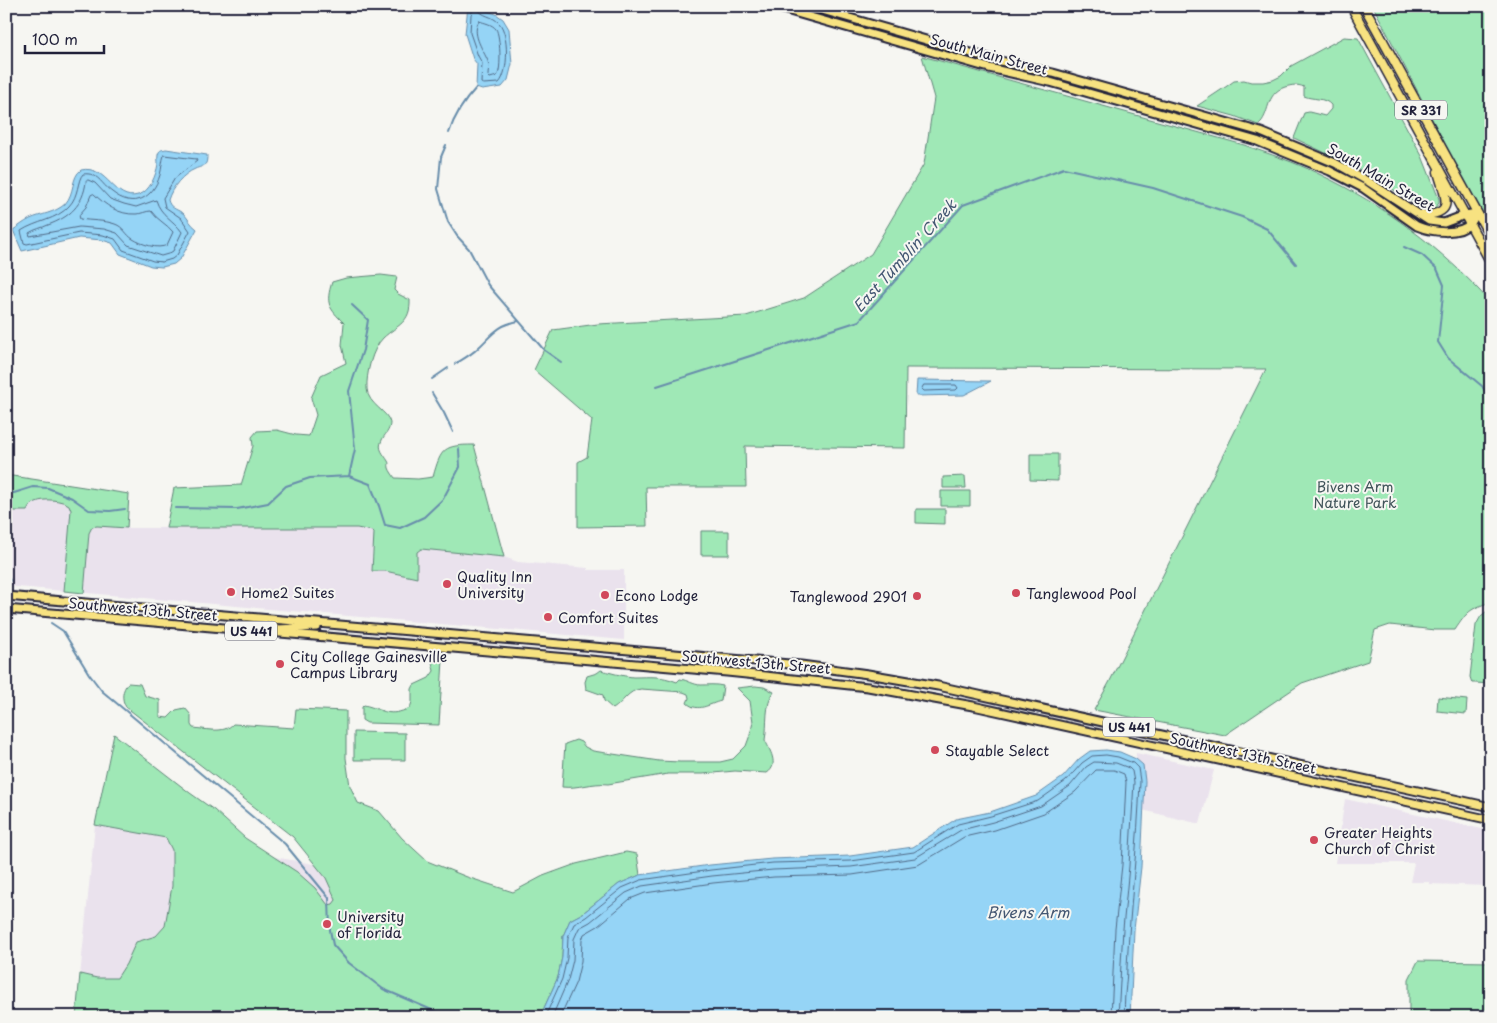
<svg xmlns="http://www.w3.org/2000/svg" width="1497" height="1023" viewBox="0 0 1497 1023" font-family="'Playpen Sans',sans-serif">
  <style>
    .built { fill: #eae2ed }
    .green { fill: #9fe8b6; stroke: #608578 }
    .water { fill: #95d4f6; stroke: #678dab }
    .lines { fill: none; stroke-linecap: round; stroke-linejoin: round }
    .shore { stroke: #506986; stroke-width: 1 }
    .stream { stroke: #678dab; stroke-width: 2 }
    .major-casing { stroke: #22223b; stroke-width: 11 }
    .highway-casing { stroke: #22223b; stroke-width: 11 }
    .major { stroke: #f7e281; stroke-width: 7 }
    .highway { stroke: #f7e281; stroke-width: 8 }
    .poi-dot { fill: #d1495b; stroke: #f6f6f2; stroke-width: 2 }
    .labels { text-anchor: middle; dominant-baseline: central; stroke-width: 4; stroke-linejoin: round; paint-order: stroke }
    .shield { fill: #f6f6f2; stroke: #626272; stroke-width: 1 }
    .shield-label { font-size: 12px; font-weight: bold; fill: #22223b }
    .street-label { font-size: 14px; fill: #22223b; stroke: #f6f6f2 }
    .park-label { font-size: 14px; fill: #41545a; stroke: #f6f6f2 }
    .poi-label { font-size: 14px; fill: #22223b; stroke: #f6f6f2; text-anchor: start }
    .water-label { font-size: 15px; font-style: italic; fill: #445773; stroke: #f6f6f2 }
  </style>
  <rect width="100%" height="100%" fill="#f6f6f2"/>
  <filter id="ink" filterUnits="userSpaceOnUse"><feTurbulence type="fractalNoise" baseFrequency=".02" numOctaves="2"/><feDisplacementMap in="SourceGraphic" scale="10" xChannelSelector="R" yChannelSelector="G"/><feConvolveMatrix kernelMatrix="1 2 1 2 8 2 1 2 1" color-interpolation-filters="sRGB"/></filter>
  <g filter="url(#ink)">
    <path class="built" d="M6,475l123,19 -1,34h229l15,3 3,6 -3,20v14h13l32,7v-26l4,-3 83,8 14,5 70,6v2h36v70l-618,-54z
      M1136,753l78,17 -14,54 -66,-16z
      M1345,799l146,32v55l-62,-2v-2h-19l4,-19h-79z
      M95,825l252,45 236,43 -13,7 -7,16 -1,21 -22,60h-464z"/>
    <path class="green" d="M1373,6h118v223l-11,-18z
      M1344,37l14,1 64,118 17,43v4l-4,5 -7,1 -4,-1 -67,-40 -63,-30 10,-25 5,-1 16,4 6,-7v-4c-7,-8 -18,-5 -27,-9v-9c-7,-3 -12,-2 -19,0 -21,7 -14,28 -27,38l-24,-9 -37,-10 30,-20 7,-5 10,-1 7,2h12l10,-2 8,-4 10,-10z
      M922,56l322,89c25,9 51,17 75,29 65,31 123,74 172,129v299c-22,7 -24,10 -36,28h-20l-45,-5 -15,5 -7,31 -66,22 -77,52 -131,-25 15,-27 157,-314 -360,-1 -1,80 -160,-2 1,41h-100l1,39 -69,1v-65l9,-5 5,-37 -58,-50 19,-40 45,-6 148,-8 58,-18 67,-44 53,-90 10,-66z
      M381,275l16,2 -3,13 4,4 12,6c1,23 -13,25 -27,38 -11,11 -17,36 -16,51 1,16 21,22 23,34 0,8 -6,12 -8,17 -5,9 2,14 6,21 2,3 0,3 1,7 1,3 4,7 6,10l23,1 15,-2c8,-29 11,-32 41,-32l30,112 -83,-8 -4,3v26l-32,-7h-13l2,-38 -2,-2 -15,-3h-191l8,-40 67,-3 12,-39 -1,-9 5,-6 20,-1 19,5 13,1 7,-21 -5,-17 10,-23 25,-12 -4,-18 2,-22c-15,-15 -19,-19 -12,-41l14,-4z
      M1030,454h28v27l-28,-1z
      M6,475l123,19 -2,34 -30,-2 -5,1 -3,6 -5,60 -20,-2 7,-81 -2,-5c-7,-5 -25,-7 -33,-3 -5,2 -7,5 -9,9h-21z
      M965,476l1,12h-23v-11z
      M941,491h29v15h-29z
      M916,509h29v15l-29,-1z
      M701,531h28v24h-28z
      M1487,611h4v73l-16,-1h-3l-2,-6 6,-52 5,-9z
      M437,659l6,1 -4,65 -72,-2 -5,-3v-13l2,-2c21,5 24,13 46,3l2,-6v-13l2,-4 15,-7 5,-7 -2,-9z
      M601,670c10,3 21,6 32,7 17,0 27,-2 44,5l3,-3c7,1 14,6 21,6 8,0 14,-1 22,1l-2,15c-12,3 -23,12 -34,2l2,-5 -1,-4 -5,-2 -42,-3c-13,1 -18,14 -28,20l-9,-8 -1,-6 -17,-6 -1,-7 2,-6 10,-3z
      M128,683l12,1 5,12 15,4v17l8,1 8,-8 9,-2 6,7v10l2,3c13,1 31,6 40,-4l61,4 2,-19 50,2v47l4,28 8,17 21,8 23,27 25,23 40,16 46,15 30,-16 33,-12 50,-12 11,2 3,21 -21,9 -36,29 -13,7 -7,16 -1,21 -4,20 -18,40h-334l-21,-5 -5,5h-104l4,-43 17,4h20l9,-14 10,-22 20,-6 9,-10 7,-40v-36l-6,-12 -71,-13 19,-91 76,59 24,17 31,28 52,34 18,16 13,17 5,-1 3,-4 -10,-22 -33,-41 -167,-130c-5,-8 -4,-17 2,-24z
      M755,686l9,1 10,5c-10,13 -6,32 -9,48 4,9 15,25 2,33l-32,-2 -32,3h-35l-60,10c-16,-2 -30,5 -46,3l3,-43 11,-4 5,2 4,5 8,4 66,10 21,1h40l13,-3 13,-13 4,-11 3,-13 -3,-21 -13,-13z
      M1438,697l29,3 -1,14 -29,-3z
      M354,732l51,1v27h-51z
      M1418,961l73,1v55h-82v-38z"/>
    <path class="water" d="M468,6h12l7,5 9,3 7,5 6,10 3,35 -4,16 -6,7 -20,3 -6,-2 1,-24 -4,-5 -8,-25z
      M166,149l41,6c0,2 0,6 -1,8 -2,4 -7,4 -11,6 -12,5 -23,18 -27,31 2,8 8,9 15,13 5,5 8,12 14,16l-16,29 -7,6 -12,3 -11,-1 -31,-12 -8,-11 -10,-3 -23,-2 -57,13 -9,-21c5,-3 11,-8 17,-11 11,-5 25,-6 35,-15 10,-11 6,-27 16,-34 26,-6 33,32 57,25 12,-3 18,-20 20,-31 0,-3 -1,-9 1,-12 2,-3 4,-2 7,-3z
      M917,380l74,1 -27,14 -48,1z
      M1106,750l14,2 16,7 7,6 2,16 -4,86 -7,63 -4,87h-590l18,-40 4,-20 1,-21 7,-16 13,-7 36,-29 21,-9 70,-10 62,-6 78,-3 63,-9 43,-28 34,-7 46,-16 27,-19 16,-18 11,-8z"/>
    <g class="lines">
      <path class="shore" d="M474,8h3c5,9 15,7 22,15 10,10 10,50 0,60l-16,1 -2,-1 1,-20 -4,-7 -8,-23 1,-18z
        M479,21c6,2 13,3 17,8 4,6 6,41 1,47 -2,1 -5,1 -7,2l-2,-2c0,-5 2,-12 -1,-17 -5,-11 -16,-26 -8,-38z
        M164,155l32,4 1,2 -22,17 -12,20 2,9 16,11 9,13 -13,24 -5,4 -10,3 -9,-1 -30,-11 -8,-11 -12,-4 -24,-2 -52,11 -3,-1 -3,-12c15,-10 36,-11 48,-25 10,-10 8,-26 14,-32 15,-2 18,10 29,18 21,17 41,7 48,-17 2,-7 2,-14 4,-20z
        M88,180l7,3 15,16 14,5 12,3 20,-7c5,16 17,19 26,32l-9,19 -5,3 -7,2 -33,-11 -11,-12 -13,-4 -25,-2 -49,9 -1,-3c6,-4 13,-5 19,-8 22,-8 35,-20 38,-43z
        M94,194c11,11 25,21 42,20 5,0 10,-3 15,-3 6,9 16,13 22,21l-6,13c-9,5 -26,-1 -34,-6 -7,-4 -9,-12 -18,-15 -11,-4 -24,-3 -35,-5l-1,-4 7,-8 5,-12z
        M924,385h32l2,3 -2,2 -32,1 -2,-2z
        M545,1017l17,-38 5,-21 1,-21 6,-13 12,-7 36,-29 19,-8 70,-10 62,-7 78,-2 63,-9 44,-28 33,-8 47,-15 28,-20 16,-18 10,-7 14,-1 12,2 15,6 5,5 2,13c-2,62 -10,124 -13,186 0,16 -4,33 -2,50
        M552,1017l16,-37 5,-20 1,-21 5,-11 11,-6 36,-29 16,-7 70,-10 61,-6 78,-3 64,-9 46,-28 32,-8 48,-16 29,-20 16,-19 8,-5 22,1 13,5 3,3 2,11 -5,84 -6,63 -5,88
        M560,1017l16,-35 5,-21 1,-21 2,-6 14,-8 32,-27 15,-6 68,-10 61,-6 78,-2 66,-10 46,-28 31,-7 49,-17 31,-21 21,-22h18l10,4 2,8 -4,83 -7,64 -4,88"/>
      <path class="stream" d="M449,133c5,-16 15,-32 27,-45
        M446,145l-5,12 -3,32 10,33 9,14 12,13 19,36 56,65 17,12
        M1404,247l18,8 15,14 7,16 -6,57 10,16 34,28 9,15
        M455,364c8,-5 16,-9 23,-16 15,-14 19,-23 41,-27
        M432,379l16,-11
        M657,386l202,-65 104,-116 101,-37 89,20 89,29 25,12 29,35
        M432,393l12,20 9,19
        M349,476l6,-27 -6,-58 14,-41 5,-30 -16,-15
        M6,493h8l19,-6 15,1 24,10 17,12 21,1 15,-2
        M175,508l62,1 31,-6 18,-17 24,-8 39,-2 21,8 9,22 6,19 15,3 24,-11 19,-18 17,-32 -1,-18
        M6,575l5,6
        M51,623l12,8 26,43 13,17 183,153 44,54 1,32 3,15 16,18 34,26 65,28"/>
      <defs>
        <path id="major" d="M772,6l217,62 61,14 207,59 73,30 33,17 54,38c14,6 42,10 54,-3 2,-3 4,-7 6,-10
          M808,6l184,53 61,14 208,59 74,31 34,19 60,39 15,2 21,-8 12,-2
          M6,596l795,69 67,9 70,12 553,121
          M6,609l721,63 141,15 105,19 518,114
          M274,631l3,-2 40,-2"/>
        <path id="highway" d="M1351,6l140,257
          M1364,6l127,232
          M1421,215c36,0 24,-18 17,-43"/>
      </defs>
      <use href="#major" class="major-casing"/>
      <use href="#highway" class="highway-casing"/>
      <use href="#major" class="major"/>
      <use href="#highway" class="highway"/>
    </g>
  </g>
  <g class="poi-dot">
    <circle cx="447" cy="584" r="5"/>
    <circle cx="231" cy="592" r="5"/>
    <circle cx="1016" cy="593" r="5"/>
    <circle cx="605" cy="595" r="5"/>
    <circle cx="917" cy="596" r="5"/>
    <circle cx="548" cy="617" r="5"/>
    <circle cx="280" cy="664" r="5"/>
    <circle cx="935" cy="750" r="5"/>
    <circle cx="1314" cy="840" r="5"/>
    <circle cx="327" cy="924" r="5"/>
  </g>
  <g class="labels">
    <g class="shield">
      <rect x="1395" y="100.5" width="52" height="19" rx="4"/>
      <rect x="225" y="621.5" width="52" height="19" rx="4"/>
      <rect x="1103" y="717.5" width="52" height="19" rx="4"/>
    </g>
    <g class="shield-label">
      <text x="1421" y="110">SR 331</text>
      <text x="251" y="631">US 441</text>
      <text x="1129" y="727">US 441</text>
    </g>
    <g class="street-label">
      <text transform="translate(989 54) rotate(15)">South Main Street</text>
      <text transform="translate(1381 177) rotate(30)">South Main Street</text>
      <text transform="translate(143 609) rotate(5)">Southwest 13th Street</text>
      <text transform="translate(756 662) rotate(5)">Southwest 13th Street</text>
      <text transform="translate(1243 753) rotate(12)">Southwest 13th Street</text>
    </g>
    <g class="park-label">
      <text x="1355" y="486">Bivens Arm<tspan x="1355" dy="16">Nature Park</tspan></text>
    </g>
    <g class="poi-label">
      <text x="457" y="576">Quality Inn<tspan x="457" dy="16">University</tspan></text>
      <text x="241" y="592">Home2 Suites</text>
      <text x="1026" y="593">Tanglewood Pool</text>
      <text x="615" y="595">Econo Lodge</text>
      <text x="907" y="596" text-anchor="end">Tanglewood 2901</text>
      <text x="558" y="617">Comfort Suites</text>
      <text x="290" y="656">City College Gainesville<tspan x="290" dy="16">Campus Library</tspan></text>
      <text x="945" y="750">Stayable Select</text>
      <text x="1324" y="832">Greater Heights<tspan x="1324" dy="16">Church of Christ</tspan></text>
      <text x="337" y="916">University<tspan x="337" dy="16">of Florida</tspan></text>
    </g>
    <g class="water-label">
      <text transform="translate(904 255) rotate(-48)">East Tumblin' Creek</text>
      <text x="1028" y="911">Bivens Arm</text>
    </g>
  </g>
  <rect width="1497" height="1023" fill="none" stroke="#f6f6f2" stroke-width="25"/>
  <rect x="12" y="12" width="1472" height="998" fill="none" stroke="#22223b" stroke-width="2" filter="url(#ink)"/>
  <path d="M25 45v8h79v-8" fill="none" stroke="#22223b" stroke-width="2.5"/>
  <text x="32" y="45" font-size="15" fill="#22223b" stroke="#f6f6f2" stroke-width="4" paint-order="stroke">100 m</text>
</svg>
